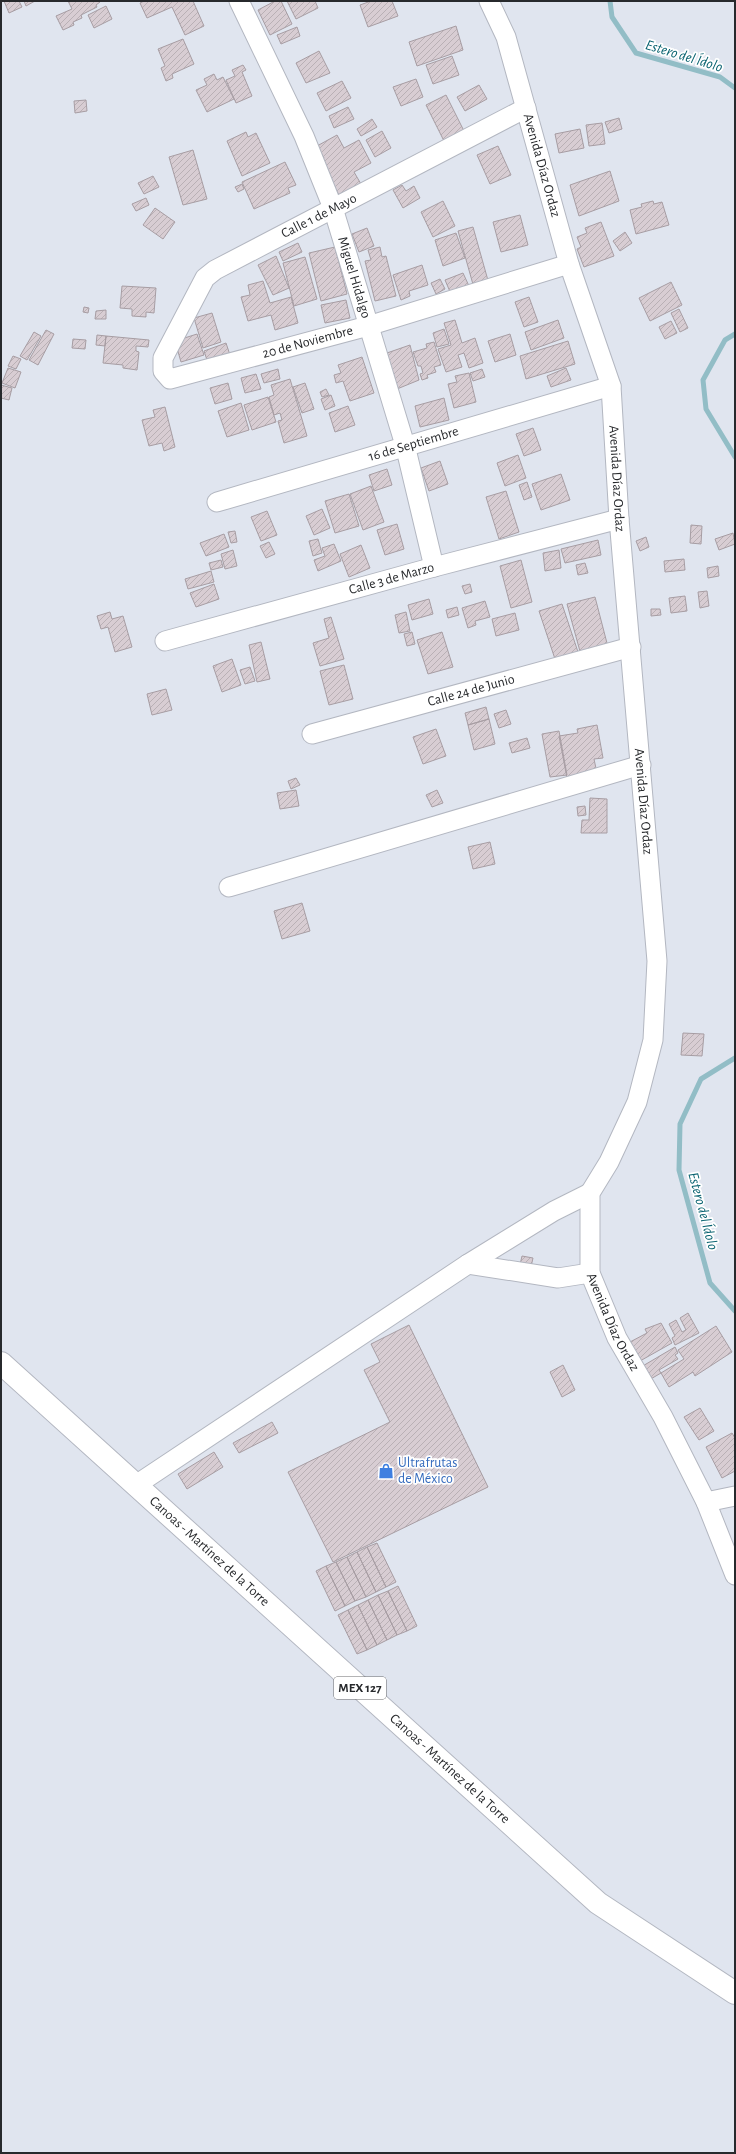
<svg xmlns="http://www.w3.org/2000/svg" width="736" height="2154" viewBox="0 0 736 2154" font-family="'Alegreya Sans',sans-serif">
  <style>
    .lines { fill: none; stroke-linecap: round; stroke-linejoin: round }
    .stream { stroke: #92bdc6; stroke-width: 5 }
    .building { fill: url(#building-hatch); stroke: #a79da3 }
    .minor-casing { stroke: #b3b7c1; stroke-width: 21 }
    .major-casing { stroke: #b3b7c1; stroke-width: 24 }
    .minor { stroke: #fff; stroke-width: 19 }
    .major { stroke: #fff; stroke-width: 22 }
    .labels { text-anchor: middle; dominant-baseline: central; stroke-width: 3.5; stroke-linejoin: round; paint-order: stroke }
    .shield { fill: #fff; stroke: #68696b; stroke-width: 1 }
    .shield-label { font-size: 13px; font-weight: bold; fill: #27292c }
    .street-label { font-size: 14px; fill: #27292c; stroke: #fff }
    .shop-label { font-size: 14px; fill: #366cbe; stroke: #fff; text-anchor: start }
    .water-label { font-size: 15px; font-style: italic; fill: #086270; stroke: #fff }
  </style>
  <defs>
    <pattern id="building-hatch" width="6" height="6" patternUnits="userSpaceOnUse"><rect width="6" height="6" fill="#d8cdd3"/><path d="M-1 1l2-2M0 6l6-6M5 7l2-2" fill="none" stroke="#b9b0b5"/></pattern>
  </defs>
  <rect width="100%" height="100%" fill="#e0e5ef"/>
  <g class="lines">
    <path class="stream" d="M610,1l2,16 24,36 84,24 15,11
      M735,334l-10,6 -22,40 3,29 29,48
      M735,1058l-34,21 -21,45 -1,46 31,113 25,28"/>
  </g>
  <path class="building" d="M4,1h15l3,6 -13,6z
    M24,1h11l-9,5z
    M68,1h32v1l-4,3 1,2 -16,8 1,3 -9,4 1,3 -11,5 -7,-14 16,-7z
    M144,1h49l11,25 -19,9 -13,-28 -25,11 -7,-15z
    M275,1h6l11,23 -22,11 -12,-25z
    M287,1h28l3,7 -22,11z
    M371,1h21l6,15 -30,11 -8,-22z
    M106,6l6,13 -18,9 -6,-13z
    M456,26l7,24 -46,16 -8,-24z
    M297,27l3,9 -19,8 -4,-9z
    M183,39l11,25 -22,10 1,4 -7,3 -5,-13 4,-2 -7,-17z
    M319,51l11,22 -24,10 -10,-20z
    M452,56l7,19 -26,9 -7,-19z
    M243,65l3,5 -4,2 10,24 -16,7 -10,-23 9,-4 -3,-6z
    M214,74l3,6 6,-3 11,22 -27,13 -11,-22 11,-5 -3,-6z
    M416,79l7,18 -22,9 -8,-19z
    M342,81l9,17 -25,13 -9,-18z
    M479,85l8,14 -22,12 -8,-14z
    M446,95l19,38 -20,10 -19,-38z
    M86,100l1,11 -12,2 -1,-12z
    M348,107l6,12 -20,9 -5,-12z
    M619,118l3,11 -13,4 -4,-11z
    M372,119l5,8 -16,9 -4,-7z
    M602,123l3,21 -16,2 -3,-21z
    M580,129l4,19 -25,5 -4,-19z
    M382,131l9,17 -16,9 -9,-17z
    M246,132l2,5 8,-4 14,30 -28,13 -15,-35z
    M337,135l7,13 15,-8 12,23 -17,9 7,12 -21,13 -20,-37 4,-2 -7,-12z
    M498,146l13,29 -21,9 -13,-29z
    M193,150l14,49 -24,6 -14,-48z
    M285,162l11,23 -8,3 2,5 -36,16 -12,-27z
    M610,171l9,30 -40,15 -9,-31z
    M153,176l6,11 -15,7 -6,-11z
    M242,184l2,5 -6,3 -3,-5z
    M402,185l4,6 8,-5 6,12 -17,10 -10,-18z
    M146,198l3,7 -13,6 -4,-7z
    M443,201l12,25 -22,11 -12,-25z
    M653,201l1,3 8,-2 7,23 -33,9 -6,-24 12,-3 -1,-3z
    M155,208l20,14 -12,17 -20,-14z
    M520,215l8,30 -27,7 -8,-30z
    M601,222l13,34 -30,11 -7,-18 4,-2 -4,-10 10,-4 -2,-5z
    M473,227l16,57 -15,4 -16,-57z
    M367,228l7,18 -15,6 -7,-18z
    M625,232l7,11 -12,8 -7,-10z
    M456,233l9,25 -22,8 -8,-26z
    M298,243l4,9 -19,9 -4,-9z
    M335,247l12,47 -26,7 -12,-48z
    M380,247l2,10 4,-1 10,40 -21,5 -10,-40 6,-1 -3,-10z
    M276,256l13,32 -16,7 -15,-30z
    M305,257l12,42 -23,7 -11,-43z
    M422,265l6,20 -19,6 1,5 -9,4 -8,-25z
    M463,273l6,13 -18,8 -6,-14z
    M440,279l5,10 -9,5 -5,-11z
    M263,281l7,22 21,-6 7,26 -23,7 -4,-15 -23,6 -7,-24 9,-2 -2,-10z
    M671,282l11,23 -32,16 -11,-23z
    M122,286l34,2 -2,25 -8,-1v5l-14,-1v-7l-12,-1z
    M529,297l9,25 -14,5 -9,-25z
    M346,300l4,18 -25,5 -4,-18z
    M84,307l5,1 -1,5 -5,-1z
    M679,309l9,19 -8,4 -9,-19z
    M106,310v9h-11l1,-8z
    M212,313l9,29 -18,6 -9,-30z
    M455,320l7,23 13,-5 8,25 -14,5 -5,-15 -6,2 4,12 -16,5 -8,-23 13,-4 -7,-22z
    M558,320l6,18 -33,12 -6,-18z
    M671,321l6,12 -12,6 -6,-12z
    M444,329l5,15 -12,3 -4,-14z
    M46,330l8,4 -16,31 -9,-5z
    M34,332l7,4 -14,24 -7,-4z
    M197,334l7,21 -23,7 -6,-21z
    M510,334l6,21 -21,7 -7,-21z
    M97,335l9,1 -1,10 -9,-1z
    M106,336l43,4 -1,7 -12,-1v5l3,1 -2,18 -14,-2v-3l-20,-2z
    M73,339l13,1 -1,9 -13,-1z
    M568,341l7,23 -49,15 -6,-23z
    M434,342l7,23 -7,2 2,5 -9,3 1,3 -6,2 -2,-6 3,-1 -2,-7h-3l-5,-14 14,-4 -1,-4z
    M226,343l4,12 -22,8 -4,-12z
    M410,345l9,35 -22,9 -13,-35z
    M13,356l8,3 -5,10 -8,-3z
    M362,357l12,36 -24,8 -7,-20 -7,2 -2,-8 7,-2 -3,-8z
    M8,368l13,4 -6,16 -13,-5z
    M566,368l5,12 -20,7 -4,-11z
    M278,369l2,10 -16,4 -3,-9z
    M482,369l3,8 -12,4 -3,-8z
    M469,373l7,29 -22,6 -6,-24 9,-2 -2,-6z
    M256,374l5,15 -16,4 -4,-15z
    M290,379l17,57 -23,7 -6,-22 4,-1 -2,-7 -6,2 -5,-18 5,-2 -3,-10z
    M228,383l4,16 -17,5 -5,-16z
    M305,383l9,26 -12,4 -9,-26z
    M1,385l11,3 -3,12 -8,-2z
    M326,389l3,6 -7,2 -2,-5z
    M331,395l4,11 -10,4 -4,-11z
    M268,397l8,25 -24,8 -8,-25z
    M444,398l5,22 -29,7 -5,-21z
    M241,403l8,27 -22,7 -9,-26z
    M348,406l7,19 -20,7 -6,-19z
    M165,407l10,40 -11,4 -2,-8 -13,3 -7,-26 13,-3 -2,-7z
    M533,428l8,22 -17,6 -8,-22z
    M518,455l8,23 -21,8 -8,-23z
    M440,461l8,23 -19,7 -8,-23z
    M387,469l5,16 -18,6 -5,-16z
    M561,474l9,26 -29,10 -9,-26z
    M527,482l5,15 -8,3 -5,-15z
    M371,486l13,36 -21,8 -13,-36z
    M506,491l13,41 -20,7 -13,-42z
    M349,494l10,32 -24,7 -10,-32z
    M322,509l8,19 -16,7 -8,-19z
    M267,511l10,24 -16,6 -10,-24z
    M397,524l7,25 -19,6 -8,-25z
    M691,525l11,1 -1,18 -11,-1z
    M235,531l2,11 -6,1 -3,-11z
    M733,533l2,11 -16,6 -4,-11z
    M224,534l5,13 -23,9 -6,-13z
    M646,537l3,10 -9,4 -4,-10z
    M318,539l4,14 -9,3 -4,-15z
    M598,540l3,15 -36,8 -4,-14z
    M269,542l6,12 -9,4 -6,-12z
    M334,544l7,17 -23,10 -4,-11 11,-4 -3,-8z
    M361,545l9,23 -21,9 -9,-23z
    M233,550l4,16 -12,3 -4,-15z
    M559,550l2,18 -16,3 -2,-18z
    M684,559l1,11 -20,2 -1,-11z
    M221,560l2,7 -12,3 -2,-7z
    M521,560l11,42 -21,6 -11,-42z
    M585,563l3,10 -10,2 -2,-10z
    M718,566l1,10 -11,2 -1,-10z
    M211,571l3,11 -26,7 -3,-10z
    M214,584l5,15 -23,8 -6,-14z
    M470,584l2,8 -7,2 -3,-8z
    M707,591l2,15 -9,2 -2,-16z
    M685,596l2,15 -16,2 -2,-15z
    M595,597l13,50 -27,8 -14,-51z
    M429,599l4,15 -21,6 -4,-15z
    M485,601l5,16 -15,4 1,4 -8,3 -6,-20z
    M562,604l17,51 -23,7 -17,-51z
    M457,607l2,8 -11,3 -2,-8z
    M651,609h9l1,6 -10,1z
    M110,612l2,7 11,-3 9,31 -17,5 -7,-25 -7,2 -4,-13z
    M406,612l4,19 -11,2 -4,-18z
    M515,613l4,17 -23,6 -4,-17z
    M331,617l13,42 -24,7 -7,-23 16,-5 -5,-19z
    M412,632l3,12 -8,2 -3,-12z
    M442,632l11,35 -25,7 -11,-34z
    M261,642l9,37 -13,3 -8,-37z
    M232,659l9,26 -19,7 -9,-26z
    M344,665l9,34 -24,6 -9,-34z
    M250,667l5,14 -10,3 -5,-14z
    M166,689l6,21 -20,5 -5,-21z
    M486,707l3,12 -21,6 -3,-12z
    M506,710l5,14 -12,4 -5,-14z
    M489,719l6,25 -21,6 -6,-25z
    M597,725l6,33 -9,1 3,14 -30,5 -8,-42 19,-3 -1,-4z
    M436,729l10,27 -23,8 -10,-27z
    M559,731l8,44 -17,2 -8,-43z
    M527,738l3,10 -18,5 -3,-10z
    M296,778l4,7 -9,4 -3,-8z
    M296,790l3,16 -19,3 -3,-16z
    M437,790l6,13 -11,4 -6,-12z
    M590,798l17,1v34h-26l1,-13h7z
    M585,806l1,9 -8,1 -1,-9z
    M490,842l5,22 -22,5 -5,-22z
    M302,903l8,28 -28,8 -8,-28z
    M683,1033l21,1 -2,22 -21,-1z
    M522,1256l11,2 -3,13 -11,-2z
    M688,1313l11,20 -24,12 -3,-7 3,-2 -6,-12 7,-4 6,12 4,-2 -6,-12z
    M661,1323l11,20 -32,18 -10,-19 17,-9 -2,-4z
    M409,1325l79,162 -155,75 -45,-90 102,-50 -26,-52 16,-8 -9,-18z
    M716,1326l16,26 -37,24 -2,-4 -24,15 -8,-14 23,-14 -6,-9z
    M675,1347l3,6 -3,2 3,4 -19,11 2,3 -12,7 -8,-13z
    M563,1365l12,25 -13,7 -12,-25z
    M700,1408l14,23 -15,9 -15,-23z
    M272,1422l6,11 -39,20 -6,-10z
    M732,1433l3,5v33l-13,7 -16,-31z
    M214,1452l9,15 -36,22 -9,-15z
    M377,1543l19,39 -10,5 -19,-40z
    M367,1547l19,40 -10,5 -19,-40z
    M357,1552l19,40 -10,5 -19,-40z
    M347,1557l19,40 -11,4 -19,-39z
    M336,1562l19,39 -10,5 -19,-40z
    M326,1566l19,40 -10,5 -19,-40z
    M398,1586l19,40 -10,5 -19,-40z
    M388,1591l19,40 -10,4 -19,-40z
    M378,1595l19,40 -10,5 -19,-40z
    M368,1600l19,40 -10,5 -19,-40z
    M358,1605l19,40 -10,5 -19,-40z
    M348,1610l19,40 -10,4 -19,-39z"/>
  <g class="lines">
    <defs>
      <g id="minor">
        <path id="s1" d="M239,1l65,135 29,72 72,237 29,122"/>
        <path id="s2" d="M489,1l17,36 63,227 42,122 8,133 38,442 -4,79 -16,62 -28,60 -19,31v80l27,65 46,79 43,85 29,73"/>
        <path id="s3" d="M526,108l-311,162 -10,8 -42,80v13l7,8 198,-53 201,-62"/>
        <path id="s4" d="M217,502l394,-116"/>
        <path id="s5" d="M165,641l269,-74 185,-48"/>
        <path id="s6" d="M312,734l319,-87"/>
        <path d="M229,887l412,-122"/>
        <path d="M468,1264l90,14 32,-5"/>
        <path d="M136,1485l332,-221 86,-53 36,-18"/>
        <path d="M706,1502l29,-6"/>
      </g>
      <g id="major">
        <path id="s7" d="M1,1363l597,540 137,90"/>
      </g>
    </defs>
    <use href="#minor" class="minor-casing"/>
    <use href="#major" class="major-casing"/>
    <use href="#minor" class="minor"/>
    <use href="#major" class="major"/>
  </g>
  <defs>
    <symbol id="shop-bare" viewBox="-9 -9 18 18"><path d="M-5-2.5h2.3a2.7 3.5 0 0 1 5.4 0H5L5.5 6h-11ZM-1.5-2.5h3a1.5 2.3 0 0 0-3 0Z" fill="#3f7fe0" stroke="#fff" stroke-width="2.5" paint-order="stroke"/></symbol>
  </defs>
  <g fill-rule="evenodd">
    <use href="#shop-bare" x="375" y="1460" width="22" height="22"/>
  </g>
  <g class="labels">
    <rect class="shield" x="334" y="1677" width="52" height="22" rx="3"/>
    <g class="shield-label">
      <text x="360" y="1688">MEX 127</text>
    </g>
    <g class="street-label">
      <text stroke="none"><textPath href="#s2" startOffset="173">Avenida Díaz Ordaz</textPath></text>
      <text transform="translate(319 216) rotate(-27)">Calle 1 de Mayo</text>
      <text stroke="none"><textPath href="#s1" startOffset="300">Miguel Hidalgo</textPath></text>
      <text stroke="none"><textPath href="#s3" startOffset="620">20 de Noviembre</textPath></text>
      <text stroke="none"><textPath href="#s4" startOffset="205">16 de Septiembre</textPath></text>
      <text stroke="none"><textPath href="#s2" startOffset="497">Avenida Díaz Ordaz</textPath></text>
      <text stroke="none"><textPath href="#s5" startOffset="235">Calle 3 de Marzo</textPath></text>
      <text stroke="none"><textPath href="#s6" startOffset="165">Calle 24 de Junio</textPath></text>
      <text stroke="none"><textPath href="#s2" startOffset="821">Avenida Díaz Ordaz</textPath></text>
      <text stroke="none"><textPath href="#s2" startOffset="1361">Avenida Díaz Ordaz</textPath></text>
      <text stroke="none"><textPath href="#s7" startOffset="281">Canoas - Martínez de la Torre</textPath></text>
      <text stroke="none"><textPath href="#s7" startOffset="605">Canoas - Martínez de la Torre</textPath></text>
    </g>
    <g class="shop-label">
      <text x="398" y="1463">Ultrafrutas<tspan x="398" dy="16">de México</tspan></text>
    </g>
    <g class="water-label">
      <text transform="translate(684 56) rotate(17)">Estero del Ídolo</text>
      <text transform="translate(703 1211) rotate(75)">Estero del Ídolo</text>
    </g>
  </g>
  <rect width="736" height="2154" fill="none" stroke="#27292c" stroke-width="4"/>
</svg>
